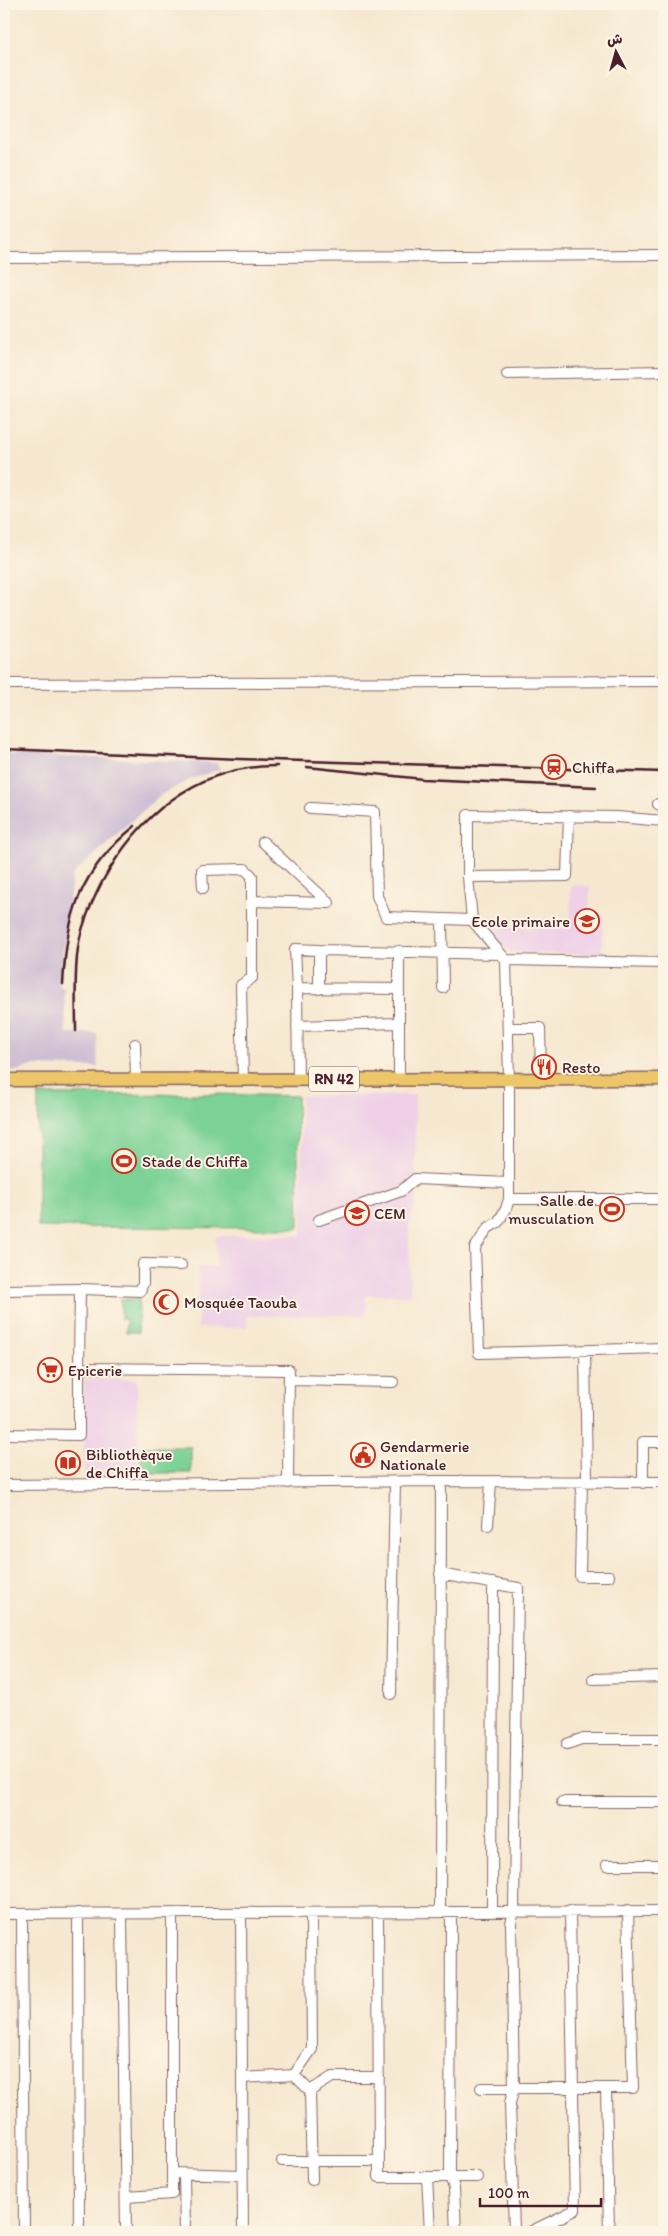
<svg xmlns="http://www.w3.org/2000/svg" width="668" height="2236" viewBox="0 0 668 2236" font-family="Itim,'Playpen Sans Arabic',sans-serif">
  <style>
    .built { fill: #efd0e7 }
    .industrial { fill: #cdbed3 }
    .green { fill: #7bd296; stroke: #627860 }
    .lines { fill: none; stroke-linecap: round; stroke-linejoin: round }
    .minor-casing { stroke: #866565; stroke-width: 12 }
    .major-casing { stroke: #866565; stroke-width: 15 }
    .minor { stroke: #fff; stroke-width: 10 }
    .major { stroke: #ecc669; stroke-width: 12 }
    .rail { stroke: #4a1f2b; stroke-width: 2.5 }
    .labels { text-anchor: middle; dominant-baseline: central; stroke-width: 4; stroke-linejoin: round; paint-order: stroke }
    .shield { fill: #fcf5e5; stroke: #7f5f63; stroke-width: 1 }
    .shield-label { font-size: 15px; font-weight: bold; fill: #4a1f2b }
    .poi-label { font-size: 16px; fill: #4a1f2b; stroke: #fcf5e5; text-anchor: start }
  </style>
  <rect width="100%" height="100%" fill="#fcf5e5"/>
  <filter id="ink" filterUnits="userSpaceOnUse"><feTurbulence type="fractalNoise" baseFrequency=".02" numOctaves="2"/><feDisplacementMap in="SourceGraphic" scale="10" xChannelSelector="R" yChannelSelector="G"/><feConvolveMatrix kernelMatrix="1 2 1 2 8 2 1 2 1" color-interpolation-filters="sRGB"/></filter>
  <filter id="wash" filterUnits="userSpaceOnUse"><feTurbulence type="fractalNoise" baseFrequency=".0096" numOctaves="4" result="noise"/><feDisplacementMap in="SourceGraphic" scale="20" xChannelSelector="R" yChannelSelector="G"/><feGaussianBlur stdDeviation="1.12" result="paint"/><feColorMatrix in="noise" values="0 0 0 0 0 0 0 0 0 0 0 0 0 0 0 0 0 1.4 0 .05"/><feComposite in="paint" operator="in"/></filter>
  <g filter="url(#wash)">
    <rect width="100%" height="100%" fill="#f6e8d0"/>
    <path class="built" d="M571,885l19,1 -1,28h14l-1,40 -91,-1 -18,-16 4,-4 -2,-5h75z
      M415,1095l1,107 -7,21 1,72h-44v20l-119,1v11l-49,1v-61l18,-1v-30l86,-1 -1,-139z
      M137,1379l1,99h-54v-98z"/>
    <path class="industrial" d="M4,754l212,9 5,6 -30,10 -32,17 -87,79 -13,111 5,2 2,45h31l1,34 -66,-1 -15,5h-13z"/>
    <path class="green" d="M210,1094l87,2 2,132 -261,-1v-132z
      M121,1299h18l-1,33h-12v-13h-5z
      M141,1447h50v26h-50z"/>
  </g>
  <g filter="url(#ink)">
    <g class="lines">
      <defs>
        <path id="minor" d="M4,258l660,-3
          M507,374l157,-3
          M4,684l660,-3
          M658,804l6,3
          M310,808l65,4 2,84 9,21 86,3
          M263,842l66,61
          M468,877l99,-1 2,-60
          M203,888l-1,-18 43,-1 7,7v102l-11,7 2,95
          M252,901l77,2
          M442,920l1,68
          M506,960l-34,-40 -4,-43v-62l149,2 47,4
          M664,963l-158,-3 3,119v120l-3,10 -8,13 -10,6 -13,20 4,105 185,-5
          M297,988l-2,-39 24,1
          M319,989v-39l180,4
          M297,1026l101,-3
          M508,1028h32l1,51
          M135,1044l1,36
          M298,1079l-1,-91 102,1
          M399,1079v-128
          M509,1199h155
          M319,1220l82,-29 14,-12 94,4
          M80,1289l60,2 3,-8v-19l38,1
          M4,1290l76,-1 -1,79
          M585,1351l2,130
          M289,1380l104,2
          M4,1434l75,1v-67l210,2 -1,113
          M582,1481l-2,95h29
          M643,1483v-41h21
          M4,1485l437,-4 223,1
          M488,1525l3,-43
          M440,1574l78,14 -4,323 -3,12 3,165 -4,15 4,129
          M593,1679l71,-2
          M391,1694l4,-212
          M567,1744l14,-5h83
          M562,1802h102
          M607,1865h57
          M492,1911l1,-328
          M440,1912l1,-431
          M451,1912l-1,265 4,11 2,44
          M78,1913l1,319
          M241,1913l2,319
          M378,1913l1,264h98
          M4,1914l660,-3
          M22,1914l2,318
          M122,1914l4,318
          M294,2075l18,-26 -1,-136
          M242,2078l52,-3 16,16 22,-14h47
          M481,2088h152l-5,-178
          M606,2088l3,144
          M310,2091l2,89
          M282,2161h97
          M172,2173l70,2
          M184,2174l1,58
          M427,2177l3,55
          M126,2197l46,-3v-281
          M530,2232l45,-22 -5,-300"/>
        <path id="major" d="M4,1080l660,-1"/>
      </defs>
      <use href="#minor" class="minor-casing"/>
      <use href="#major" class="major-casing"/>
      <use href="#minor" class="minor"/>
      <use href="#major" class="major"/>
      <path class="rail" d="M4,749l236,10 424,13
        M307,767l116,12 173,8
        M63,984c4,-69 15,-112 72,-158
        M76,1031c0,-27 -2,-56 2,-83 3,-22 13,-44 23,-64 36,-67 95,-119 176,-118"/>
    </g>
  </g>
  <defs>
    <symbol id="station-ring" viewBox="-11 -11 22 22"><circle r="9.5" fill="#fcf5e5" stroke="#c8321e" stroke-width="1.5"/><path d="M-3-6H3Q5-6 5-4V2Q5 4 3 4L4.5 6H3L1.5 4h-3L-3 6H-4.5L-3 4Q-5 4-5 2V-4Q-5-6-3-6ZM-3.5-4v3h7v-3ZM-3.5 1v1.5H-2V1ZM2 1v1.5H3.5V1Z" fill="#c8321e"/></symbol>
    <symbol id="school-ring" viewBox="-11 -11 22 22"><circle r="9.5" fill="#fcf5e5" stroke="#c8321e" stroke-width="1.5"/><path d="M0-5L7-2L0 1L-7-2ZM-4 1L0 2.5L4 1V4Q0 6-4 4Z" fill="#c8321e"/></symbol>
    <symbol id="restaurant-ring" viewBox="-11 -11 22 22"><circle r="9.5" fill="#fcf5e5" stroke="#c8321e" stroke-width="1.5"/><path d="M-5-6h1v4h1v-4h1v4h1v-4h1v5L-1.5 .5V6h-2V.5L-5-1ZM5-6V6H3V1.5H1.5Q1.5-4 5-6Z" fill="#c8321e"/></symbol>
    <symbol id="stadium-ring" viewBox="-11 -11 22 22"><circle r="9.5" fill="#fcf5e5" stroke="#c8321e" stroke-width="1.5"/><path d="M0-5a6.5 5 0 1 0 0 10a6.5 5 0 1 0 0-10ZM-3.5-1.8h7v3.6h-7Z" fill="#c8321e"/></symbol>
    <symbol id="mosque-ring" viewBox="-11 -11 22 22"><circle r="9.5" fill="#fcf5e5" stroke="#c8321e" stroke-width="1.5"/><path d="M3.5-4.9A6 6 0 1 0 3.5 4.9A5 5 0 1 1 3.5-4.9Z" fill="#c8321e"/></symbol>
    <symbol id="supermarket-ring" viewBox="-11 -11 22 22"><circle r="9.5" fill="#fcf5e5" stroke="#c8321e" stroke-width="1.5"/><path d="M-6-5.5h2.5l.6 2H6L4.5 2H-2.5L-4.4-4H-6ZM-1.5 3.2a1.3 1.3 0 1 0 .1 0ZM3 3.2a1.3 1.3 0 1 0 .1 0Z" fill="#c8321e"/></symbol>
    <symbol id="civic-ring" viewBox="-11 -11 22 22"><circle r="9.5" fill="#fcf5e5" stroke="#c8321e" stroke-width="1.5"/><path d="M-.6-6.5H3V-4.5H.6V-3L4-1V1h2V6H-6V1h2V-1L-.6-3ZM-1.2 2.5V6h2.4V2.5Z" fill="#c8321e"/></symbol>
    <symbol id="library-ring" viewBox="-11 -11 22 22"><circle r="9.5" fill="#fcf5e5" stroke="#c8321e" stroke-width="1.5"/><path d="M-6-4Q-3-5.5-.7-3.5V5Q-3 3-6 4ZM6-4Q3-5.5 .7-3.5V5Q3 3 6 4Z" fill="#c8321e"/></symbol>
  </defs>
  <g fill-rule="evenodd">
    <use href="#station-ring" x="540" y="753" width="28" height="28"/>
    <use href="#school-ring" x="573" y="907" width="28" height="28"/>
    <use href="#restaurant-ring" x="530" y="1053" width="28" height="28"/>
    <use href="#stadium-ring" x="110" y="1147" width="28" height="28"/>
    <use href="#stadium-ring" x="598" y="1195" width="28" height="28"/>
    <use href="#school-ring" x="343" y="1199" width="28" height="28"/>
    <use href="#mosque-ring" x="152" y="1288" width="28" height="28"/>
    <use href="#supermarket-ring" x="36" y="1356" width="28" height="28"/>
    <use href="#civic-ring" x="349" y="1441" width="28" height="28"/>
    <use href="#library-ring" x="54" y="1449" width="28" height="28"/>
  </g>
  <g class="labels">
    <rect class="shield" x="309" y="1066.5" width="50" height="25" rx="4"/>
    <g class="shield-label">
      <text x="334" y="1079">RN 42</text>
    </g>
    <g class="poi-label">
      <text x="572" y="767">Chiffa</text>
      <text x="570" y="921" text-anchor="end">Ecole primaire</text>
      <text x="562" y="1067">Resto</text>
      <text x="142" y="1161">Stade de Chiffa</text>
      <text x="594" y="1200" text-anchor="end">Salle de<tspan x="594" dy="18">musculation</tspan></text>
      <text x="374" y="1213">CEM</text>
      <text x="184" y="1302">Mosquée Taouba</text>
      <text x="68" y="1370">Epicerie</text>
      <text x="380" y="1446">Gendarmerie<tspan x="380" dy="18">Nationale</tspan></text>
      <text x="86" y="1454">Bibliothèque<tspan x="86" dy="18">de Chiffa</tspan></text>
    </g>
  </g>
  <rect width="668" height="2236" fill="none" stroke="#fcf5e5" stroke-width="20"/>
  <g transform="translate(616 52) rotate(354)" stroke="#fcf5e5" stroke-width="4" paint-order="stroke">
  <path d="M0-4L9 19L0 12L-9 19Z" fill="#4a1f2b"/>
  <text y="-8" font-size="14" font-weight="bold" text-anchor="middle" fill="#4a1f2b">ش</text>
  </g>
  <path d="M480 2198v8h121v-8" fill="none" stroke="#4a1f2b" stroke-width="2.5"/>
  <text x="488" y="2198" font-size="15" fill="#4a1f2b" stroke="#fcf5e5" stroke-width="4" paint-order="stroke">100 m</text>
</svg>
